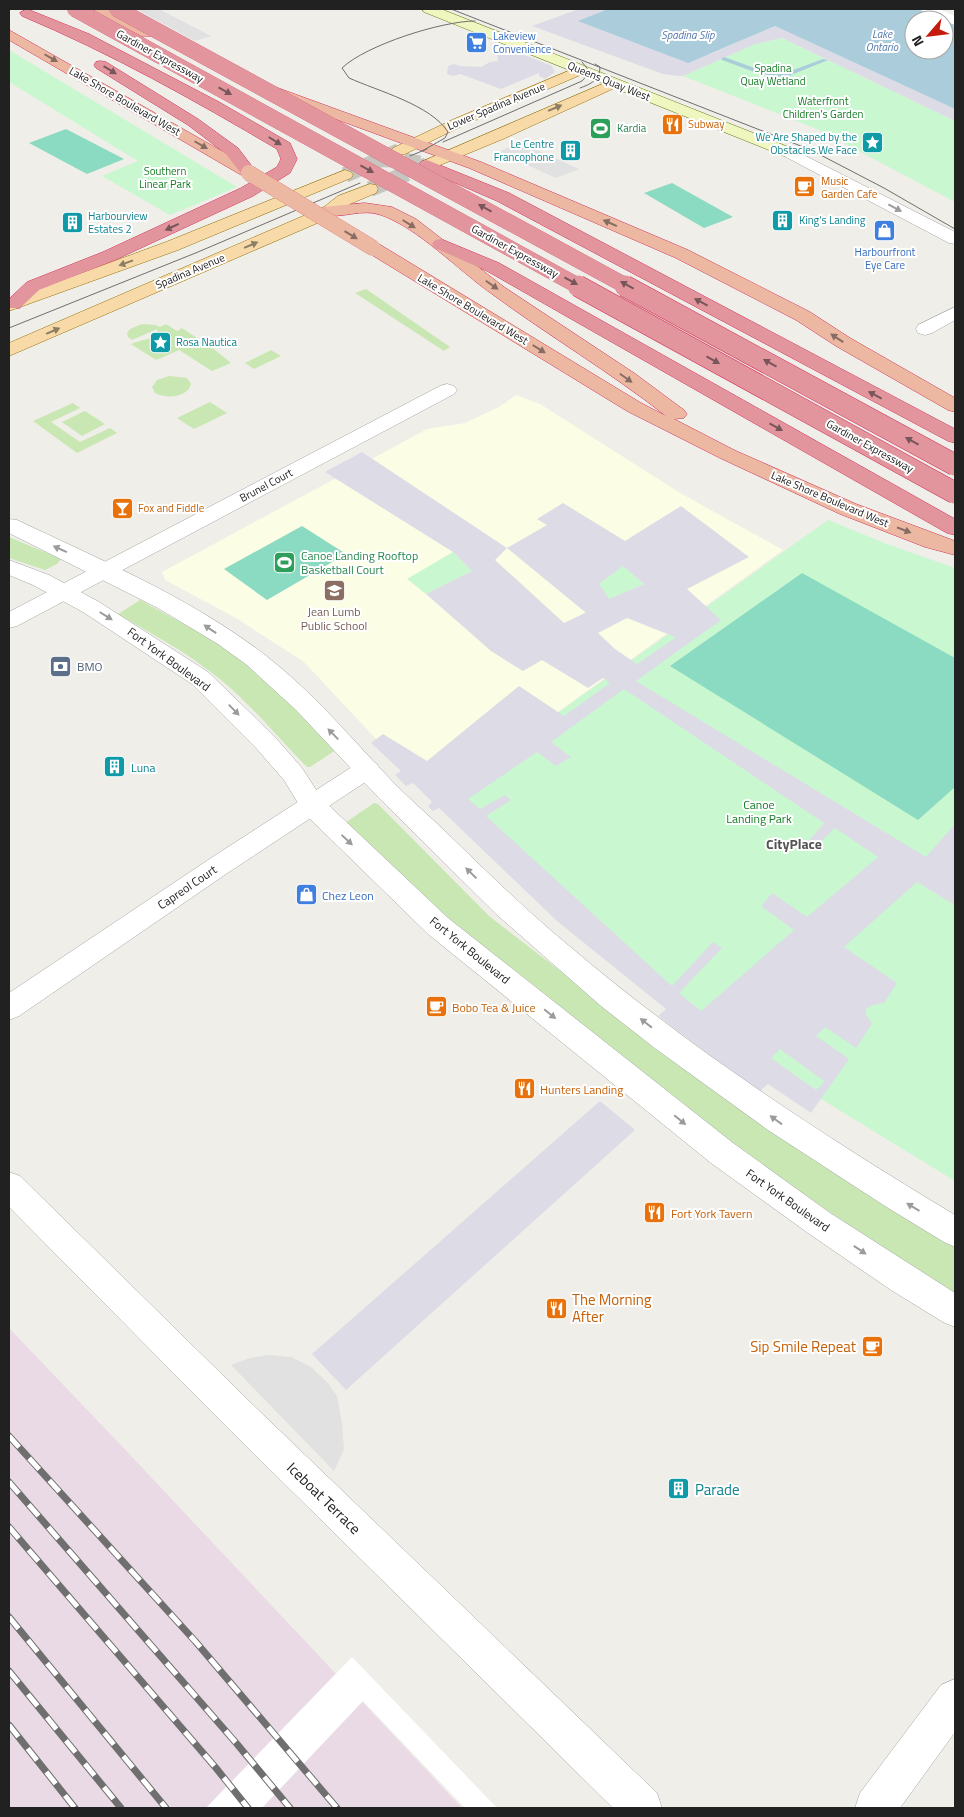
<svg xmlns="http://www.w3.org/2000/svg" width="964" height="1817" viewBox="0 0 964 1817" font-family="'Titillium Web',sans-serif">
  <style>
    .industrial { fill: #e9dae5 }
    .education { fill: #fbfde4 }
    .grass { fill: #c8e7b2 }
    .park { fill: #c9f7d0 }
    .pitch { fill: #8bdac2 }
    .parking { fill: #e1e1e1 }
    .plaza { fill: #dddce6; fill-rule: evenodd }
    .water { fill: #abcddb; fill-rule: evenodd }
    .pier { fill: #fff }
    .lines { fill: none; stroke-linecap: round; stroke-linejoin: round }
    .stream { fill: #abcddb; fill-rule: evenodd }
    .primary-tunnel { stroke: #c7c5c0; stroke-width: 16; stroke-dasharray: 16 8; stroke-linecap: butt }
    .motorway-tunnel { stroke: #c7c5c0; stroke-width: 16; stroke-dasharray: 16 8; stroke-linecap: butt }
    .minor-casing { stroke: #a5a5a5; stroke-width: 1 }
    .tertiary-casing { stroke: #a5a5a5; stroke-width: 1 }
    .secondary-casing { stroke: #60740c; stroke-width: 1 }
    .primary-casing { stroke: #947109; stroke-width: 1 }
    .trunk-casing { stroke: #d1325c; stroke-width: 1 }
    .motorway-casing { stroke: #d1325c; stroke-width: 1 }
    .minor { fill: #fff; fill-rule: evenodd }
    .tertiary { fill: #fff; fill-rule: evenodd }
    .secondary { fill: #eff6c0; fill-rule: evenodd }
    .primary { fill: #f7daa7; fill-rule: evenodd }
    .trunk { fill: #ecb8a2; fill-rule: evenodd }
    .motorway { fill: #e2959d; fill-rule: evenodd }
    .tram { stroke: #6f6f6f; stroke-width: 1 }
    .rail-casing { stroke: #6f6f6f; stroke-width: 7 }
    .rail { stroke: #fff; stroke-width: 5; stroke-dasharray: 15; stroke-linecap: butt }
    .trunk-bridge-casing { stroke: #d1325c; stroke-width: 16; stroke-linecap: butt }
    .motorway-bridge-far1-casing { stroke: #d1325c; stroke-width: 16; stroke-linecap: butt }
    .motorway-bridge-casing { stroke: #d1325c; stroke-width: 22; stroke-linecap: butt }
    .trunk-bridge { stroke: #ecb8a2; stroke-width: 16 }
    .motorway-bridge-far1 { stroke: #e2959d; stroke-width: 16 }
    .motorway-bridge { stroke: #e2959d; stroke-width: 21 }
    .oneway { fill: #866c62 }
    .oneway2 { fill: #785559 }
    .oneway3 { fill: #8c7e64 }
    .oneway4 { fill: #9b9b9b }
    .labels { text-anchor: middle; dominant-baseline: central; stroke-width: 4; stroke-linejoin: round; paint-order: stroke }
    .far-water-label { font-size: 11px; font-style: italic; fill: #5278ac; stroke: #fff }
    .far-shop-label { font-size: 11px; fill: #366cbe; stroke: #fff; text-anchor: start }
    .far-street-label { font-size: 11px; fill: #212121; stroke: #fff }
    .far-park-label { font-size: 11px; fill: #137b23; stroke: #fff }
    .far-food-label { font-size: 11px; fill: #c56008; stroke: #fff; text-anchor: start }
    .far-leisure-label { font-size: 11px; fill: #27864d; stroke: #fff; text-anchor: start }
    .far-culture-label { font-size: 11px; fill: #0d838f; stroke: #fff; text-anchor: start }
    .leisure-label { font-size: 12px; fill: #27864d; stroke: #fff; text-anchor: start }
    .education-label { font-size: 12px; fill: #785e54; stroke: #fff }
    .street-label { font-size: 12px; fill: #212121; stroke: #fff }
    .service-label { font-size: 12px; fill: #4e5e75; stroke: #fff; text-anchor: start }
    .culture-label { font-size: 12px; fill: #0d838f; stroke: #fff; text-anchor: start }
    .park-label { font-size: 12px; fill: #137b23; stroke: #fff }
    .shop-label { font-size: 12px; fill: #366cbe; stroke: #fff; text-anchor: start }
    .food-label { font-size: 12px; fill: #c56008; stroke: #fff; text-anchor: start }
    .neighbourhood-label { font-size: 14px; font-weight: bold; fill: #545454; stroke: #fff }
    .near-food-label { font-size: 15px; fill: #c56008; stroke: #fff; text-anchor: start }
    .near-culture-label { font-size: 15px; fill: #0d838f; stroke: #fff; text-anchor: start }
    .near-street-label { font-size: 15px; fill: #212121; stroke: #fff }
  </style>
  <rect width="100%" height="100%" fill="#f0eee8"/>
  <path class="industrial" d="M9,1328l125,131 328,349h-453z"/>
  <path class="education" d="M516,395l24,9 142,90 101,56 -349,251 -130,-139 -68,-44 -71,-38 -3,-8 265,-143 38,-6 34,-16z"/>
  <path class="grass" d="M366,289l84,58 -6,4 -89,-58z
    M142,324l13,1 5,2 6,-3 11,7 5,-3 18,12 -4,2 10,6 4,-2 21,17 -19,8 -33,-21 -23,10 -25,-16c9,-4 20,-4 27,-11l-1,-4 -25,11 -4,-3 -1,-4 3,-4z
    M271,350l10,6 -27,13 -9,-6z
    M169,376l18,2 4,6c-4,14 -24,15 -36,9l-3,-6 5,-7z
    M210,402l17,11 -33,16 -17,-11z
    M73,403l7,5 -29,14 29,20 30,-14 7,5 -40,20 -44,-32z
    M85,411l20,13 -23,12 -20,-14z
    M9,537l52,22 -4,5 -12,6 -36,-12z
    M140,600l62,34 35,22 50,44 49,50 -26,17h-3c-31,-31 -60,-68 -95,-94 -29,-23 -62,-40 -94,-59z
    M374,803l4,1 111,112 109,84 334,232 23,14v48l-73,-46 -134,-92 -311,-243 -92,-90z"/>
  <path class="park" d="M782,38l173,83v81l-138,-73 -134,-53 72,-32z
    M9,50l228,137 -67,28 -68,-39 36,-15 -129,-79z
    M828,520l59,24 68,24v613l-134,-82 -128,-88 -259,-210z
    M453,552l19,19 -46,23 -19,-15z
    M623,565l21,19 -35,16 -10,-16z"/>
  <path class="pitch" d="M66,129l58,30 -37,15 -58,-31z
    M672,183l61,34 -29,11 -60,-35z
    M302,526l44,28 -79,46 -43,-31z
    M802,573l153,85v129l-37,33 -248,-154z"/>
  <path class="parking" d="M136,9h23l52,27 -16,5z
    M520,142l59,27 -23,9 -58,-26z
    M269,1355l22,2 20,10 17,16 9,13 5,27 2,27 -10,21 -103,-106 19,-7z"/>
  <path class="plaza" d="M579,9h29l-29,12 131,33 65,-28 180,83v12l-173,-83 -27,6 -72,32h-4l-16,-2 -131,-48z
    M507,48l45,18 3,6 -10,7 -6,-3v-3l-38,16 -41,-15 -7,2 -6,-2 1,-8 6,-2 6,2 21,1 9,-5 8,-1 -1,-9z
    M362,452l145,96 40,-23 -10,-6 26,-16 62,38 56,-35 68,51 -62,32 34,31 -85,61 290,176 29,-33v78l-2,2 -36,-22 -73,65 53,36 -13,20 -12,2 -6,4v5l6,10 -16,24 -31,-21 -9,9 33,23 -38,54 -43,-29 -9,8 -101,-76 8,-7 -109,-88 -118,-113 -6,3 -5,-5 4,-4 -19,-19 -7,3 -11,-11 6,-4 -30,-28 12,-9 44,27 92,-75 45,30 46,-33 -7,-5 -15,10 -46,-28 -19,11 -32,-20 -65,-57 46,-23 -19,-19 -128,-80zM507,548l78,64v1l-21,10 -69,-63zM623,566l21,18 -35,15 -10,-15zM627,618l48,19v1l-38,26 -22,-15 -17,-16zM624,689l200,134 -18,21 8,4 21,-20 43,29 -71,60 -35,-24 -11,13 33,24 -93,81 -22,-18 43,-45 -9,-6 -41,44 -186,-170 25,-16 -6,-5 -25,14 -12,-10 69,-47 19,14 15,-9 -20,-15zM780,1049l44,32v1l-8,8 -45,-32z
    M600,1101l35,29 -289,260 -34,-36z"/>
  <path class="water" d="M608,9h311l36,16v84l-180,-83 -87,37 -110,-42zM914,20h30v30h-30z"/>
  <path class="pier" d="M918,9h21l16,7v9z
    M352,1657l145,151h-32l-102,-107 -101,107h-56z"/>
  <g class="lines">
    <path class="stream" d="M724,57l39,14 22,2 38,-14 5,1 -42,17 -26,-3 -38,-14 -1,-1z"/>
    <path class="primary-tunnel" d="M345,175l54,-24
      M370,189l57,-24"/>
    <path class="motorway-tunnel" d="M380,159l22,1 25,5"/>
    <defs>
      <path id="minor" d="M955,307v13l-23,13 -7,2 -7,-2 -2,-4 2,-4z
        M447,384l7,2 3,4 -3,4 -437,232 -8,2v-16l431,-226z
        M367,760l9,3 4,6 -4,6 -150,99 -207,142 -10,4v-27l199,-133 150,-97z
        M9,1172l11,4 232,228 405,389 5,15h-49l-385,-380 -219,-221z
        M955,1679v53l-55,76h-45l5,-15 81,-108z"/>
      <path id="tertiary" d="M790,148l165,84v12l-6,-1 -165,-87 -2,-3 2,-3z
        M9,519l8,1c84,40 174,78 248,135 47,36 85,82 126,125 19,20 40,37 60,57 38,37 76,74 117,108 120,102 252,189 387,270v32l-11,-5 -59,-36 -117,-76 -112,-81 -55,-43 -105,-92 -117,-116 -83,-88 -49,-45 -29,-21 -60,-36 -149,-75z
        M9,560l40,15 50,27 109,70 66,64 28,32 20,31 126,119 285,225 97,70 125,80v34l-12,-5 -52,-32 -83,-57 -97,-70 -283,-229 -124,-121 -20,-33 -28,-32 -64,-64 -109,-72 -50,-27 -24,-10z"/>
      <path id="secondary" d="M422,9h19l355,141 2,3 -2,3h-12l-360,-144z"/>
      <path id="primary" d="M580,66l5,1 2,3 -2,3 -123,53 -57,28h-12l-2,-3 2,-3 59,-28z
        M614,79l5,1 2,3 -2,3 -116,53 -70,29h-12l-2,-3 2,-3z
        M345,170l6,2 2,3 -2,3 -173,72 -169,61v-11l157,-58z
        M370,184l6,1 2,4 -2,4 -26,11 -14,11 -327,141v-13l315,-136 14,-11z"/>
      <path id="trunk" d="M94,9h17l40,21 2,3 -2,3h-10l-45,-24z
        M9,30l246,140 2,3 -2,3h-12l-234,-136z
        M278,88l203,74 207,88 122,62 40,26 105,60v14l-7,-2 -112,-64 -40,-26 -120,-62 -207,-90 -196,-72 -3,-3 3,-3z
        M365,203l27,4 24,12 88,68 130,86 50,37 3,4 -3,4 -10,1 60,31 122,54 99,37v14l-30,-8 -85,-33 -120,-56 -93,-47 -260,-159 -3,-4 3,-4 6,-1 6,1 262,159 25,13c-56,-44 -117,-80 -174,-122 -34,-24 -74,-66 -111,-79 -19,-7 -39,4 -57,0l-2,-4 2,-4z"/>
      <path id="motorway" d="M27,9l62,25 130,68 71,41 7,16 -7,14 -37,23 -138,64 -76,30 -19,18h-11v-9l18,-17 76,-30 138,-64 36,-21 4,-8 -4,-10c-83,-49 -167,-96 -255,-133l-2,-3z
        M101,61l5,1 92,57 40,29 19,25 -2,3h-12l-17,-22 -38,-29 -92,-57 -2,-3 2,-3z
        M427,160l82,33 446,236v14l-7,-2 -451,-240 -76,-33 -2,-3 2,-3z
        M441,239l58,24 456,256v16l-8,-2 -460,-262 -52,-23 -3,-4 3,-4z"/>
    </defs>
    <use href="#minor" class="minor-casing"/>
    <use href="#tertiary" class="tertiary-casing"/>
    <use href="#secondary" class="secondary-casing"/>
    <use href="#primary" class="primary-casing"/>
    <use href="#trunk" class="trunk-casing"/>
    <use href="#motorway" class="motorway-casing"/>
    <use href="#minor" class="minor"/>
    <use href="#tertiary" class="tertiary"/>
    <use href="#secondary" class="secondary"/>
    <use href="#primary" class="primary"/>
    <use href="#trunk" class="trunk"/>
    <use href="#motorway" class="motorway"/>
    <path class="tram" d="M451,9l360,141 73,38 71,41
      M580,88c11,-4 20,-8 20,-21l-5,-3
      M443,142l139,-61 8,-9 -8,-10
      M422,151l23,-13 3,-6c-17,-27 -70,-41 -99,-54l-7,-10c24,-23 100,-47 133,-47
      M410,156l17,-7
      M9,328l189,-76 162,-69"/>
    <defs>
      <path id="rail" d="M9,1436l186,205 142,167
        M9,1482l228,262 53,64
        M9,1527l207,241 32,40
        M9,1617l157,191
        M9,1671l112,137
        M9,1725l66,83"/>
    </defs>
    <use href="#rail" class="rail-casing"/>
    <use href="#rail" class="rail"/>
    <defs>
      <path id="trunk-bridge" d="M249,173l124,75"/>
      <path id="motorway-bridge-far1" d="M75,9l505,278
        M117,9l511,278"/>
      <path id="motorway-bridge" d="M578,286l377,207
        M625,286l330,179"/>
    </defs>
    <use href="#trunk-bridge" class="trunk-bridge-casing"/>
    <use href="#motorway-bridge-far1" class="motorway-bridge-far1-casing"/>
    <use href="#motorway-bridge" class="motorway-bridge-casing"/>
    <use href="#trunk-bridge" class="trunk-bridge"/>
    <use href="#motorway-bridge-far1" class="motorway-bridge-far1"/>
    <use href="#motorway-bridge" class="motorway-bridge"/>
  </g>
  <defs><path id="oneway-solid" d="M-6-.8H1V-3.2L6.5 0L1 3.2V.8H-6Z" transform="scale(1.25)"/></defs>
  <g class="oneway">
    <use href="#oneway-solid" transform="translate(51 58) rotate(30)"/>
    <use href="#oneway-solid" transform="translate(201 145) rotate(30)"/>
    <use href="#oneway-solid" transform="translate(610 223) rotate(-156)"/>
    <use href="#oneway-solid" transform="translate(409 224) rotate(32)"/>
    <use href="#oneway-solid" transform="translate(351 235) rotate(31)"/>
    <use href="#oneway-solid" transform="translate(492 285) rotate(35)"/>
    <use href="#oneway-solid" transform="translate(837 338) rotate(-147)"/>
    <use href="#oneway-solid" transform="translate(539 349) rotate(32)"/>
    <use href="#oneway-solid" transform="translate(626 378) rotate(35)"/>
    <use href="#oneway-solid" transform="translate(904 530) rotate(21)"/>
  </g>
  <g class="oneway2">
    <use href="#oneway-solid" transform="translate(110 70) rotate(31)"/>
    <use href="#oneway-solid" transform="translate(225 91) rotate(29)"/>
    <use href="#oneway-solid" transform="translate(275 141) rotate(32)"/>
    <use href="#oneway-solid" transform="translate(367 169) rotate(29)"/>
    <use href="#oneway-solid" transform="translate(485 208) rotate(-151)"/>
    <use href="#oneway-solid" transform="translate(172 227) rotate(155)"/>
    <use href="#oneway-solid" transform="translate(571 281) rotate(29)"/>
    <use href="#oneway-solid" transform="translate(627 285) rotate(-151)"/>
    <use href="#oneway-solid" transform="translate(701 302) rotate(-152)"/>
    <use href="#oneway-solid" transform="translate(713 360) rotate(29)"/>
    <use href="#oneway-solid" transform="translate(770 363) rotate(-151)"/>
    <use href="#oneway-solid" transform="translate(875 395) rotate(-152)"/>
    <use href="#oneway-solid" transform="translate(776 427) rotate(29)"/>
    <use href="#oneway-solid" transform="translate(912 441) rotate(-151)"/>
  </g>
  <g class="oneway3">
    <use href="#oneway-solid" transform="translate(555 108) rotate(-23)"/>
    <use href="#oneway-solid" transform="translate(251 245) rotate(-23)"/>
    <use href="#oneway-solid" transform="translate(126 263) rotate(160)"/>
    <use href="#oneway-solid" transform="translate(53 331) rotate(-23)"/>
  </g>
  <g class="oneway4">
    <use href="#oneway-solid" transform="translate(895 208) rotate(28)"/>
    <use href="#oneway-solid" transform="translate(60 549) rotate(-156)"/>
    <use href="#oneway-solid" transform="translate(106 616) rotate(32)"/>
    <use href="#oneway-solid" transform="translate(210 629) rotate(-146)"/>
    <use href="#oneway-solid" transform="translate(234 710) rotate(46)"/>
    <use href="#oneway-solid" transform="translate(333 734) rotate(-134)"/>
    <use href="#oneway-solid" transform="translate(347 840) rotate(43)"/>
    <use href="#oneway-solid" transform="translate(471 873) rotate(-136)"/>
    <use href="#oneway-solid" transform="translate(550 1014) rotate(39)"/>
    <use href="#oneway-solid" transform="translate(646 1023) rotate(-142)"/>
    <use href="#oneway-solid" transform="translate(680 1120) rotate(39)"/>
    <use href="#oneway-solid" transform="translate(776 1120) rotate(-144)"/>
    <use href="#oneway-solid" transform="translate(913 1207) rotate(-149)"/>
    <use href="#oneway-solid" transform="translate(860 1250) rotate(34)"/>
  </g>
  <defs>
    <symbol id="supermarket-square" viewBox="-11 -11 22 22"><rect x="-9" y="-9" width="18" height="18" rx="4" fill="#3f7fe0" stroke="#fff"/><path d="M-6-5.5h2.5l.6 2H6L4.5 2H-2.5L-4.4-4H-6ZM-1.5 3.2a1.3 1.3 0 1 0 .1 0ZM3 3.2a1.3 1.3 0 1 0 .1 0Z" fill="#fff"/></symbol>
    <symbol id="restaurant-square" viewBox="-11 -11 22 22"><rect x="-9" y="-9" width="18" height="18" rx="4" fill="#e8710a" stroke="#fff"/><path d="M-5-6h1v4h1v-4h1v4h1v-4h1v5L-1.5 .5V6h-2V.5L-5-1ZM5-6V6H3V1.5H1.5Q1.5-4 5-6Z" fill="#fff"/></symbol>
    <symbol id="stadium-square" viewBox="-11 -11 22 22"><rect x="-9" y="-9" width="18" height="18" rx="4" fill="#2e9e5b" stroke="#fff"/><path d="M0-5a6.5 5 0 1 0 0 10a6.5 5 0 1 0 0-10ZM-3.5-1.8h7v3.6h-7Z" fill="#fff"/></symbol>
    <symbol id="sight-square" viewBox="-11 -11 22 22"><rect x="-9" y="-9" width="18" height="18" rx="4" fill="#0f9aa8" stroke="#fff"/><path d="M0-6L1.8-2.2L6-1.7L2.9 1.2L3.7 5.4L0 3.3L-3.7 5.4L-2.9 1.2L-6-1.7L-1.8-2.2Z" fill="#fff"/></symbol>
    <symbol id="building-square" viewBox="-11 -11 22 22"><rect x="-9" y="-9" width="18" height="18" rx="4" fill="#0f9aa8" stroke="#fff"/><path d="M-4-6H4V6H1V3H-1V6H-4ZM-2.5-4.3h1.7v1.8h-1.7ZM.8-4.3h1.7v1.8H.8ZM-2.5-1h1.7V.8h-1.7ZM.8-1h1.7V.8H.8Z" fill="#fff"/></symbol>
    <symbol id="cafe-square" viewBox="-11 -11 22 22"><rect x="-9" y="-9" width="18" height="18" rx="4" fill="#e8710a" stroke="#fff"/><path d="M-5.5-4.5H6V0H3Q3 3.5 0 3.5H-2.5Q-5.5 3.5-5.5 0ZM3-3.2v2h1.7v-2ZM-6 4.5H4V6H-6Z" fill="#fff"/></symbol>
    <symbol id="shop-square" viewBox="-11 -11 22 22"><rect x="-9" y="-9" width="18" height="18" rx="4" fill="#3f7fe0" stroke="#fff"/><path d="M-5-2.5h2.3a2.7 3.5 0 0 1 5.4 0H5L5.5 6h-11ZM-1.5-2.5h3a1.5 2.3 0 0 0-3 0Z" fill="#fff"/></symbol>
    <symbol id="bar-square" viewBox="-11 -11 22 22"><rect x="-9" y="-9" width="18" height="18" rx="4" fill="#e8710a" stroke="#fff"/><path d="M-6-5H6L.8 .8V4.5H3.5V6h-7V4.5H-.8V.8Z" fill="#fff"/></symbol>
    <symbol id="school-square" viewBox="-11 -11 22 22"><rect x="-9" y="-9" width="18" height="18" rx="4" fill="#8d6e63" stroke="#fff"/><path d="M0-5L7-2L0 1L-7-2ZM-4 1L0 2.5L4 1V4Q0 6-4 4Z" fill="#fff"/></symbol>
    <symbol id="bank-square" viewBox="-11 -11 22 22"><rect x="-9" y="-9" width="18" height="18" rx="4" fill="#5c6f8a" stroke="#fff"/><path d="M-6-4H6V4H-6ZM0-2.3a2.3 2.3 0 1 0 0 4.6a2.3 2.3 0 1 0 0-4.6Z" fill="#fff"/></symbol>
  </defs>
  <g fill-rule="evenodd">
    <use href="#supermarket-square" x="464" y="30" width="25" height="25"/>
    <use href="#restaurant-square" x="660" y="112" width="25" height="25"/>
    <use href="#stadium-square" x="588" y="116" width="25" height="25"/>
    <use href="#sight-square" x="860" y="130" width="25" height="25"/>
    <use href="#building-square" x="558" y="138" width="25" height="25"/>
    <use href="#cafe-square" x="792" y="174" width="25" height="25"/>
    <use href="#building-square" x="770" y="208" width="25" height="25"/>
    <use href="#building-square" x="60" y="210" width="25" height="25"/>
    <use href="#shop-square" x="872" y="218" width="25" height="25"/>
    <use href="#sight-square" x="148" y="330" width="25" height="25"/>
    <use href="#bar-square" x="110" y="496" width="25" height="25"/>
    <use href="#stadium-square" x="272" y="550" width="25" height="25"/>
    <use href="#school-square" x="322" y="578" width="25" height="25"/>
    <use href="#bank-square" x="48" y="654" width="25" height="25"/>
    <use href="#building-square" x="102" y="754" width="25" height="25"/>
    <use href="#shop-square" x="294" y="882" width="25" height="25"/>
    <use href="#cafe-square" x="424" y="994" width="25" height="25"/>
    <use href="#restaurant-square" x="512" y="1076" width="25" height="25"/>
    <use href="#restaurant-square" x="642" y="1200" width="25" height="25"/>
    <use href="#restaurant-square" x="544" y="1296" width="25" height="25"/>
    <use href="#cafe-square" x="860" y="1334" width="25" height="25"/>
    <use href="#building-square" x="666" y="1476" width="25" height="25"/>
  </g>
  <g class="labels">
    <g class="far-water-label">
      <text x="882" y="34">Lake<tspan x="882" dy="13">Ontario</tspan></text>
      <text x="688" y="35">Spadina Slip</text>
    </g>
    <g class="far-shop-label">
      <text x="493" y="36">Lakeview<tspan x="493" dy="13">Convenience</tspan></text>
      <text x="885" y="252" text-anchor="middle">Harbourfront<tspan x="885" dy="13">Eye Care</tspan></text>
    </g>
    <g class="far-street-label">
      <text transform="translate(160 56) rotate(29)">Gardiner Expressway</text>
      <text transform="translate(609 81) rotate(22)">Queens Quay West</text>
      <text transform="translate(125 101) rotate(30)">Lake Shore Boulevard West</text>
      <text transform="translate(496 106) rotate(-23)">Lower Spadina Avenue</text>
      <text transform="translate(515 251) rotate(29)">Gardiner Expressway</text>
      <text transform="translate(190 271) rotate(-23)">Spadina Avenue</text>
      <text transform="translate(473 309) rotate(31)">Lake Shore Boulevard West</text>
      <text transform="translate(870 446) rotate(29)">Gardiner Expressway</text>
      <text transform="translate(266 485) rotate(-28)">Brunel Court</text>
      <text transform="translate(830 499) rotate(23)">Lake Shore Boulevard West</text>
    </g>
    <g class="far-park-label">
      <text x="773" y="68">Spadina<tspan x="773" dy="13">Quay Wetland</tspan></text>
      <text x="823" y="101">Waterfront<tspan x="823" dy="13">Children's Garden</tspan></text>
      <text x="165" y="171">Southern<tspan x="165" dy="13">Linear Park</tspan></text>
    </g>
    <g class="far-food-label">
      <text x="688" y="124">Subway</text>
      <text x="821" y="181">Music<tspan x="821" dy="13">Garden Cafe</tspan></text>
      <text x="138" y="508">Fox and Fiddle</text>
    </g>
    <g class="far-leisure-label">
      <text x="617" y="128">Kardia</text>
    </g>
    <g class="far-culture-label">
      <text x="857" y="137" text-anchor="end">We Are Shaped by the<tspan x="857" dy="13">Obstacles We Face</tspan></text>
      <text x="554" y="144" text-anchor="end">Le Centre<tspan x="554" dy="13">Francophone</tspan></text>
      <text x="88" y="216">Harbourview<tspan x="88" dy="13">Estates 2</tspan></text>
      <text x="799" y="220">King's Landing</text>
      <text x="176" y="342">Rosa Nautica</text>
    </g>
    <g class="leisure-label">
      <text x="301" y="555">Canoe Landing Rooftop<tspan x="301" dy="14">Basketball Court</tspan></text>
    </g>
    <g class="education-label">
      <text x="334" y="611">Jean Lumb<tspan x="334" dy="14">Public School</tspan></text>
    </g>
    <g class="street-label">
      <text transform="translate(169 659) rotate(36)">Fort York Boulevard</text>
      <text transform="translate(187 887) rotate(-34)">Capreol Court</text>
      <text transform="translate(470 950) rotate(39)">Fort York Boulevard</text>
      <text transform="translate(788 1200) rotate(35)">Fort York Boulevard</text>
    </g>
    <g class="service-label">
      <text x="77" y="666">BMO</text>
    </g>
    <g class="culture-label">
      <text x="131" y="767">Luna</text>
    </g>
    <g class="park-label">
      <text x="759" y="804">Canoe<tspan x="759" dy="14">Landing Park</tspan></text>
    </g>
    <g class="shop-label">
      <text x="322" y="895">Chez Leon</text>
    </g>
    <g class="food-label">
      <text x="452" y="1007">Bobo Tea &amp; Juice</text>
      <text x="540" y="1089">Hunters Landing</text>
      <text x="671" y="1213">Fort York Tavern</text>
    </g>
    <g class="neighbourhood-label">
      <text x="794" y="843">CityPlace</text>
    </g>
    <g class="near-food-label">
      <text x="572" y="1299">The Morning<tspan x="572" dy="17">After</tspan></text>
      <text x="856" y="1346" text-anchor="end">Sip Smile Repeat</text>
    </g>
    <g class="near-culture-label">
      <text x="695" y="1489">Parade</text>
    </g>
    <g class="near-street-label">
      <text transform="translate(324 1498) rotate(44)">Iceboat Terrace</text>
    </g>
  </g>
  <rect width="964" height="1817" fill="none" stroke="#212121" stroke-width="20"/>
  <g transform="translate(929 35) rotate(242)"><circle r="24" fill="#ffffff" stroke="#a6a6a6"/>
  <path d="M0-4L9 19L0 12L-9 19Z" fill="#c51b0c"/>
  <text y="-8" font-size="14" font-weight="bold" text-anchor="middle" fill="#212121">N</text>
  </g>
</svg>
